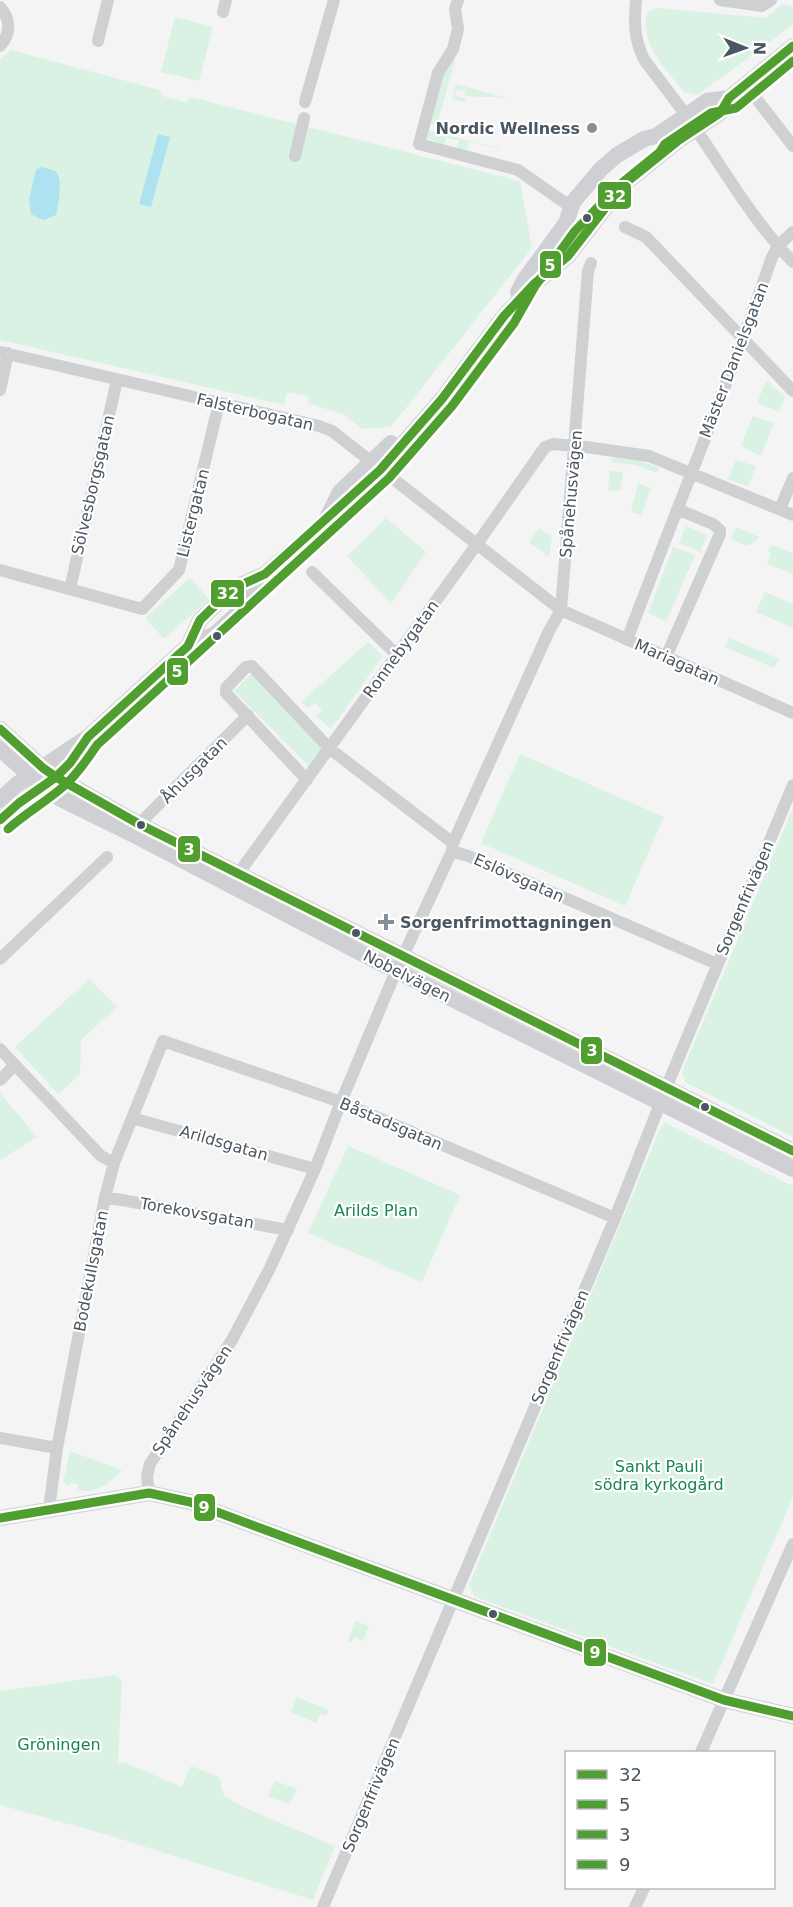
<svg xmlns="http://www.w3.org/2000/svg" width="793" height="1907" viewBox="0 0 793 1907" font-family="'DejaVu Sans',sans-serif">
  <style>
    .green { fill: #d9f2e3 }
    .water { fill: #aee2f0 }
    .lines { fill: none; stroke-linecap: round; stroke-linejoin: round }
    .street { stroke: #ced0d2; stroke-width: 12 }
    .secondary { stroke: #ced0d4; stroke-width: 16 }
    .bus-1-casing { stroke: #fff; stroke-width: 14 }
    .bus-2-casing { stroke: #fff; stroke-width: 14 }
    .bus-3-casing { stroke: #fff; stroke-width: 14 }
    .bus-4-casing { stroke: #fff; stroke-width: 14 }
    .bus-1 { stroke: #509e2f; stroke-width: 9 }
    .bus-2 { stroke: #509e2f; stroke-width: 9 }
    .bus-3 { stroke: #509e2f; stroke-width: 9 }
    .bus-4 { stroke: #509e2f; stroke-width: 9 }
    .poi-dot { fill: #868d94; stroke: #fff; stroke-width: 2 }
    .bus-dot { fill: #4a5661; stroke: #fff; stroke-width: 2 }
    .labels { text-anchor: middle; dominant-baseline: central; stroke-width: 4.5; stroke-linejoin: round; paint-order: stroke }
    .poi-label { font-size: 16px; font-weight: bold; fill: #4a5661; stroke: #fff; text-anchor: end }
    .street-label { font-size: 16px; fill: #4a5661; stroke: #fff }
    .park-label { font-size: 16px; fill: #17864f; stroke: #fff }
    .line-badge { stroke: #fff; stroke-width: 2 }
    .badge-label { font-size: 16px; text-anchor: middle; font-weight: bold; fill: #fff }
  </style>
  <rect width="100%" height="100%" fill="#f4f4f4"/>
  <path class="green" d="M782,4l11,3v18l-96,70 -13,-3c-18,-24 -44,-46 -37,-79l9,-5 110,10z
    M175,17l38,10 -14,54 -38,-9z
    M11,50l149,40 3,6 22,6 5,-5 330,84 12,67 -141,179 -29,2 -17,-14 -37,-12 1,-5 -5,-3 -17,-3 -3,13 -284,-65v-281z
    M456,57l-19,68 -8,-2 15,-54z
    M456,84l51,14v1c-15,-4 -28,0 -43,-4l1,-4 -8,-2 -2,6 12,4 -4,3 -11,-3z
    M427,130l71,18 -1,3 -1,-3 -27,-6 -2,8 -10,-2 2,-7 -13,-3 -2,7 -17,-7z
    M766,381l6,2 -1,2 14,12 -6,15 -22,-9z
    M753,416l21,7 -13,33 -20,-10z
    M612,458l26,2 21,8 -2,5 -22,-8 -24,-3z
    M736,460l20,6 -8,21 -20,-8z
    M610,471l13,1 -3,19 -12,-1z
    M638,483l13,5 -10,27 -10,-3z
    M386,518l40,34 -35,52 -44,-48z
    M686,526l21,9 -7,17 -21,-9z
    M736,527l23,10 -2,3 -10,6 -16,-7z
    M539,528l13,8 -3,21 -20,-15z
    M771,545l22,8v21l-26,-10 4,-11 -3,-1z
    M673,547l22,8 -29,67 -18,-9z
    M190,578l19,21 -45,40 -19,-21z
    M765,592l28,12v24l-37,-16z
    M729,638l50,21 -5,9 -49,-21z
    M368,642l15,14 -52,73 -15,-13 6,-6 -7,-7 -7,5 -7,-6z
    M254,671l74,76 -19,19 -75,-75z
    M520,754l144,63 -39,89 -144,-63z
    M793,808v329l-108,-55 -3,-10z
    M89,979l28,28 -36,33 -1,35 -22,19 -43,-47z
    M0,1093l37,44 -37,23z
    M666,1123l127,63v311l-80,187 -238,-87 -6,-12 192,-458z
    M348,1146l112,49 -38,87 -114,-49z
    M70,1451l52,19c-11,12 -27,26 -45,19l2,-4 -8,-3 -2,3 -6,-2z
    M355,1621l14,5 -6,15 -9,-4 -2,5 -4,-1z
    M114,1675l8,6 -4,81 10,2 54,23 9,-21 28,11 5,19 19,11 92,39 -22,54 -205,-65 -108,-30v-114z
    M297,1697l31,13 -2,6 -5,-2 -5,9 -25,-11z
    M275,1781l22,8 -7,15 -22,-8z"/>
  <path class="water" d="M158,134l12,3 -19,70 -12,-3z
    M41,167c4,1 11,2 14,4 9,7 3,35 1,44l-13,5 -12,-6 -2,-15 7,-29z"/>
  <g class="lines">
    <path class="street" d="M458,0l-3,9 3,20 -5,20 -15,24 -19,71 99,26 53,37
      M636,0c-2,22 -2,41 9,61 17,22 34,44 50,67 31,45 59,94 98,134
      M720,0l42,6 9,-6
      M0,7c11,12 11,27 0,39
      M223,12l3,-12
      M98,41l10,-41
      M755,97l38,49
      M305,102l29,-102
      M295,156l9,-38
      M625,227l21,10 147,154
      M0,352l319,74 13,5 229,179 232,103
      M0,390l8,-37
      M780,509l13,-31
      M0,570l142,39 37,-39 40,-167
      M312,572l85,83
      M70,589l47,-209
      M627,640c48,-128 101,-254 145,-383l6,-11 15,-14
      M666,657l54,-123v-4l-7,-6 -36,-15
      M307,780l-81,-87v-5l20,-21 6,-1 78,83 123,94
      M139,824l109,-109
      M452,851l16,5 249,108
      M238,874l239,-330 68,-97 8,-3 33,3 63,9 144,59
      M0,959l107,-102
      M0,1049l101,107 13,7
      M0,1080l15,-15
      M132,1118l183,51
      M105,1197l183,33
      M0,1438l57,10
      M149,1493l-2,-17 3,-12 82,-124 38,-72 45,-99 26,-67 55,-131 56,-120 1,-8 96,-212 12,-21 27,-339 3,-8
      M49,1509l8,-61 48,-251 9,-34 49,-122 178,61 274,116
      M701,1752l92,-208
      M323,1907l292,-689 56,-142 122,-291
      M635,1907l9,-19"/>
    <path class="secondary" d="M518,292l7,-13 41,-56 7,-21 28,-33 16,-14 27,-16 12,-3 51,-35 22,-3
      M380,470l62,-71 62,-83 30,-32 34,-28 55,-71 56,-45 41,-27 9,-15 64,-52
      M325,522l15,-30 51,-49
      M188,646l12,-26 32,-31 33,-15 60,-52 28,-14 36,-32 9,-12
      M0,729l43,39 13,9 83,47 654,327
      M0,749l43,38 16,11 77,38 240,125 417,208
      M0,800l16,-15 72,-48 100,-91 27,-12 32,-29 18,-31
      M0,820c31,-28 58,-39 82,-75
      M0,1518l149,-25 41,9 534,198 69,16"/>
    <defs>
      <path id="bus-1" d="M0,820l19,-17 37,-26 14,-14 18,-26 100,-91 12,-26 32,-31 33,-15 115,-104 62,-71 62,-83 30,-32 34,-28 55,-71 56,-45 41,-27 9,-15 64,-52"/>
      <path id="bus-2" d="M8,829c18,-16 39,-28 56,-43 14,-12 23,-27 33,-41l292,-267 63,-72 62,-83 21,-37 40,-55 42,-44 43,-35 5,-8 46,-31 25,-5 57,-47"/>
      <path id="bus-3" d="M0,729l43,39 13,9 83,47 654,327"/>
      <path id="bus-4" d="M0,1518l149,-25 41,9 534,198 69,16"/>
    </defs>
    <use href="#bus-1" class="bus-1-casing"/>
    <use href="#bus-2" class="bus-2-casing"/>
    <use href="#bus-3" class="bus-3-casing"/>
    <use href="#bus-4" class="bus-4-casing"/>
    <use href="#bus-1" class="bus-1"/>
    <use href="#bus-2" class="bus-2"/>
    <use href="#bus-3" class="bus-3"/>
    <use href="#bus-4" class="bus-4"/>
  </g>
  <g class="poi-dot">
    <circle cx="592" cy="128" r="6"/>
    <path d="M383 913h6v6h6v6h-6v6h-6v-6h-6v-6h6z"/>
  </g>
  <g class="bus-dot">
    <circle cx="587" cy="218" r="5"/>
    <circle cx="217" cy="636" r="5"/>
    <circle cx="141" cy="825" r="5"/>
    <circle cx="356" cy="933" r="5"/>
    <circle cx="705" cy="1107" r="5"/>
    <circle cx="493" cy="1614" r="5"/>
  </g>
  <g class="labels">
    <g class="poi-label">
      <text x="580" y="128">Nordic Wellness</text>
      <text x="400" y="922" text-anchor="start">Sorgenfrimottagningen</text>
    </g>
    <g class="street-label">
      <text transform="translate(734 360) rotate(-69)">Mäster Danielsgatan</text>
      <text transform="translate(255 412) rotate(13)">Falsterbogatan</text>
      <text transform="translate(93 485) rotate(-77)">Sölvesborgsgatan</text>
      <text transform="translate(571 494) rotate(-85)">Spånehusvägen</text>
      <text transform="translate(193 513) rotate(-76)">Listergatan</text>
      <text transform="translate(401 649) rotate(-54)">Ronnebygatan</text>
      <text transform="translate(677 662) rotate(24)">Mariagatan</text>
      <text transform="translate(194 770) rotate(-45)">Åhusgatan</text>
      <text transform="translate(519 878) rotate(24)">Eslövsgatan</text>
      <text transform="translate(745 898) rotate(-67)">Sorgenfrivägen</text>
      <text transform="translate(407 976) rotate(27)">Nobelvägen</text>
      <text transform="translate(391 1124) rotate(23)">Båstadsgatan</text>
      <text transform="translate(224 1143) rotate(16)">Arildsgatan</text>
      <text transform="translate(197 1213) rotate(10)">Torekovsgatan</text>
      <text transform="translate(91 1271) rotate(-79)">Bodekullsgatan</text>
      <text transform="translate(560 1347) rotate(-67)">Sorgenfrivägen</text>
      <text transform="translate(192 1400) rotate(-56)">Spånehusvägen</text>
      <text transform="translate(371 1795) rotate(-67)">Sorgenfrivägen</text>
    </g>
    <g class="park-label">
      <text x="376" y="1210">Arilds Plan</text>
      <text x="659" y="1466">Sankt Pauli<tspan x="659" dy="18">södra kyrkogård</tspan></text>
      <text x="59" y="1744">Gröningen</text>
    </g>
  </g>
  <g class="line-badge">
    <rect x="597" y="181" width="35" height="29" rx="6" fill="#509e2f"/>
    <rect x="539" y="250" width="23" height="29" rx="6" fill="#509e2f"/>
    <rect x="210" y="579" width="35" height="29" rx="6" fill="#509e2f"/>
    <rect x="166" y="657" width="23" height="29" rx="6" fill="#509e2f"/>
    <rect x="177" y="835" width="24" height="28" rx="6" fill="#509e2f"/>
    <rect x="580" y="1036" width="23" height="29" rx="6" fill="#509e2f"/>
    <rect x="193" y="1493" width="23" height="29" rx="6" fill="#509e2f"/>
    <rect x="583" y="1638" width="24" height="29" rx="6" fill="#509e2f"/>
  </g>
  <g class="badge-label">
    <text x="615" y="202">32</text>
    <text x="550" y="271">5</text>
    <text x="228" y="599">32</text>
    <text x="177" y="677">5</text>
    <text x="189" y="855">3</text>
    <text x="592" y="1056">3</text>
    <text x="204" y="1513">9</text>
    <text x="595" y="1658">9</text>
  </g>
  <rect x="565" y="1751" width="210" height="138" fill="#ffffff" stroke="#b7bbc0" stroke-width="1.5"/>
  <rect x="577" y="1770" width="30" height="9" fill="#509e2f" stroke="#b7bbc0" stroke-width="1.5"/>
  <text x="619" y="1781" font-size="18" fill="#4a5661">32</text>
  <rect x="577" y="1800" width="30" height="9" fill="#509e2f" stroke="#b7bbc0" stroke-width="1.5"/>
  <text x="619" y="1811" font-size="18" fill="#4a5661">5</text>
  <rect x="577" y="1830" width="30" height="9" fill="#509e2f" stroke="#b7bbc0" stroke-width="1.5"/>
  <text x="619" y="1841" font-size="18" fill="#4a5661">3</text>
  <rect x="577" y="1860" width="30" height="9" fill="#509e2f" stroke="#b7bbc0" stroke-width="1.5"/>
  <text x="619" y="1871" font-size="18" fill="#4a5661">9</text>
  <g transform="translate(745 48) rotate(91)" stroke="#ffffff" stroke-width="4.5" paint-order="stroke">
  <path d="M0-4.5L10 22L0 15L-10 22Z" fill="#4a5661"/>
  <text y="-9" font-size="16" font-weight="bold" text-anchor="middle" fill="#4a5661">N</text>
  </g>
</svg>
